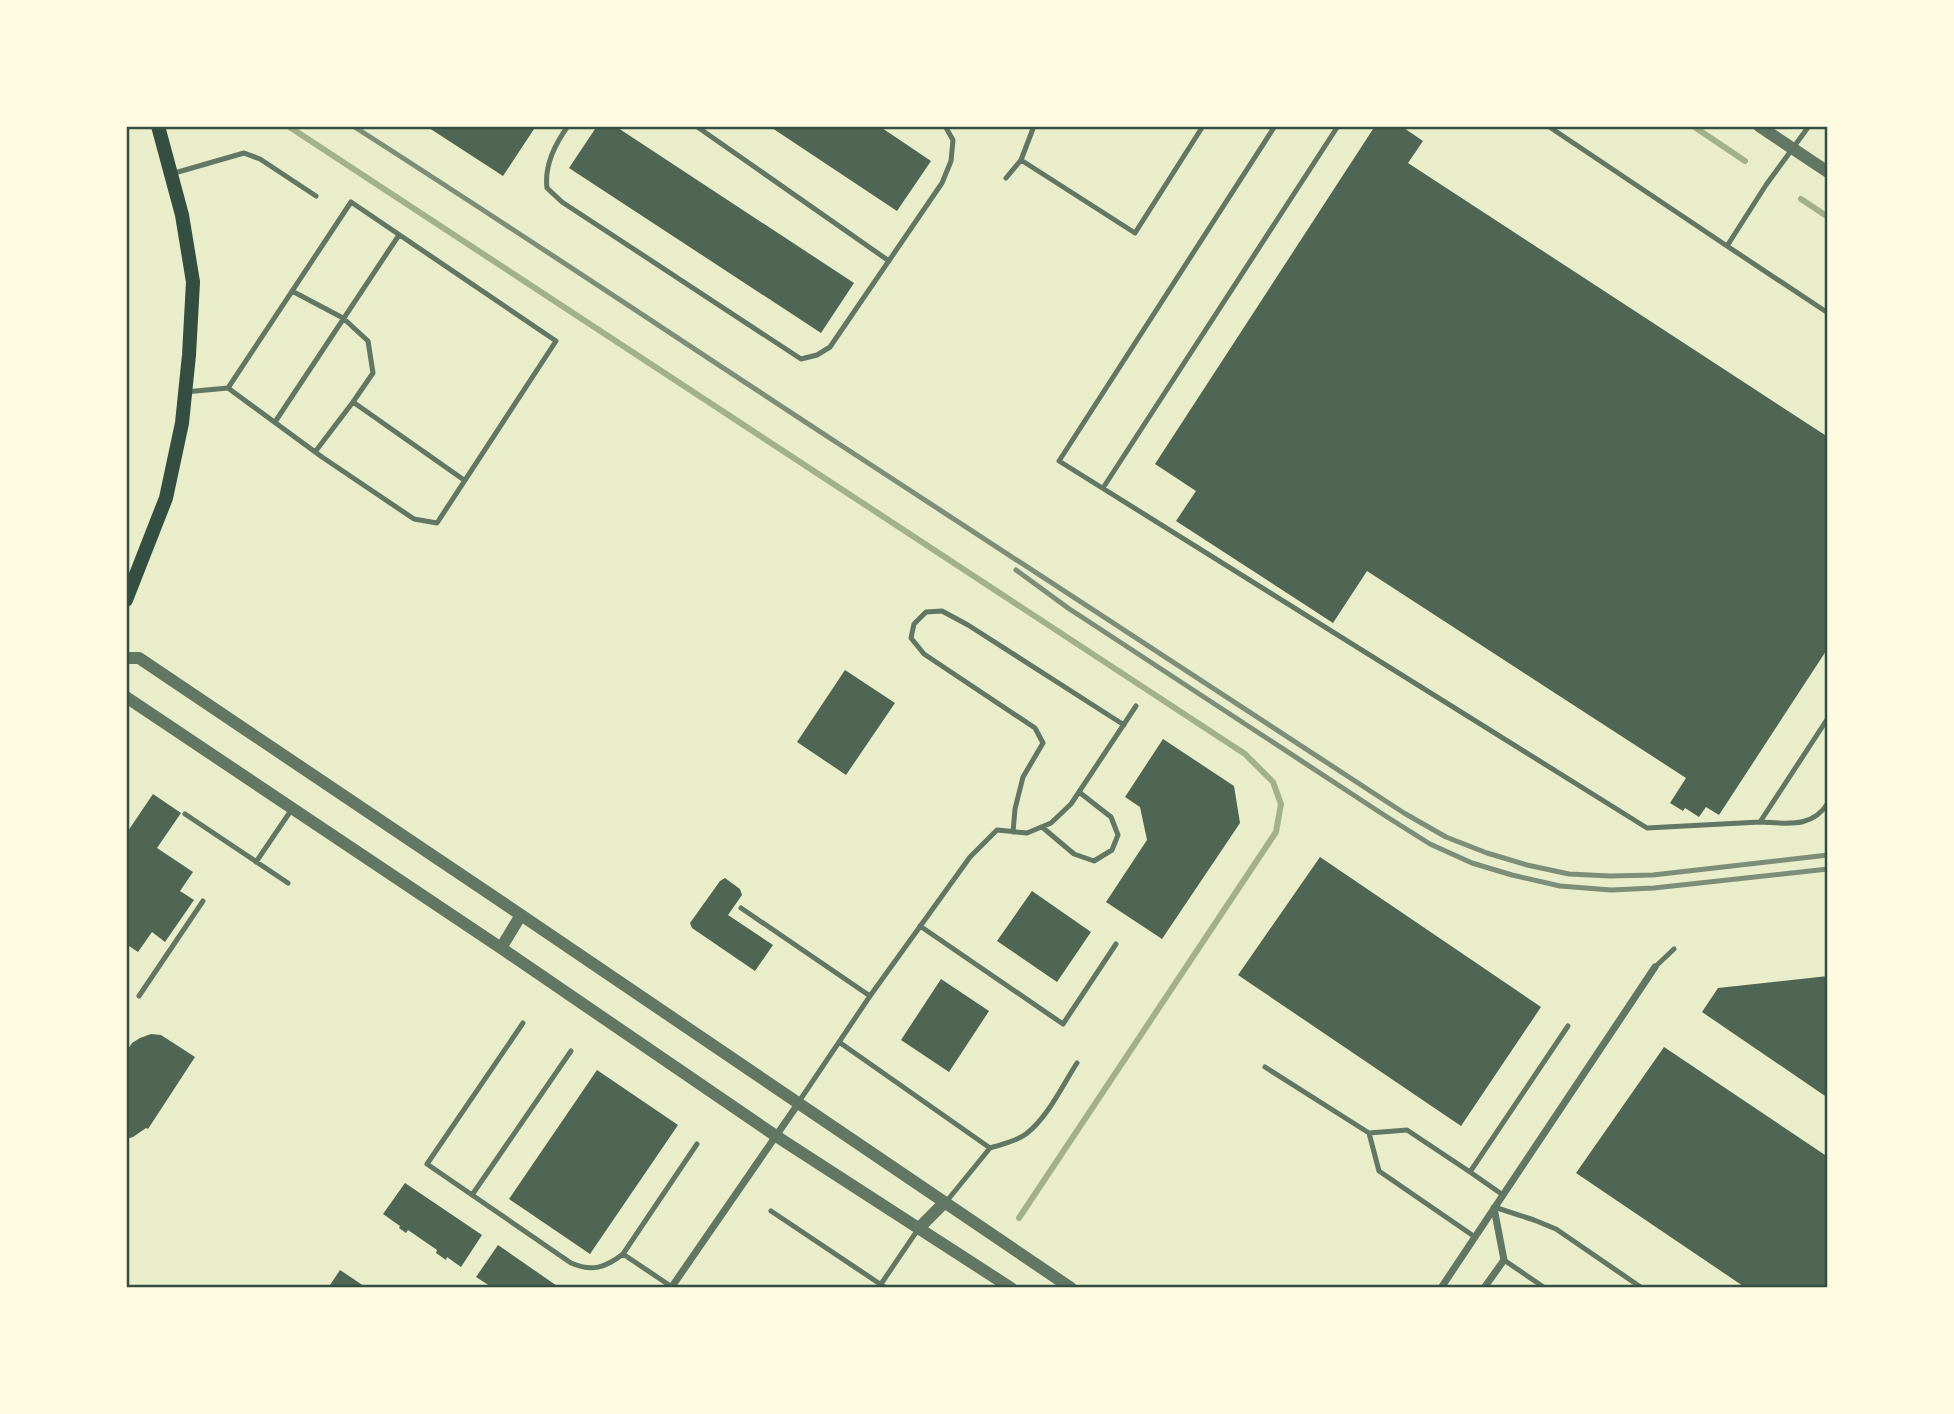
<svg xmlns="http://www.w3.org/2000/svg" width="1954" height="1414" viewBox="0 0 1954 1414" font-family="'Roboto Condensed',sans-serif">
  <style>
    .lines { fill: none; stroke-linecap: round; stroke-linejoin: round }
    .stream { stroke: #a3b18a; stroke-width: 6 }
    .building { fill: #4f6655 }
    .service { stroke: #617663; stroke-width: 5 }
    .minor { stroke: #617663; stroke-width: 7 }
    .tertiary { stroke: #617663; stroke-width: 12 }
    .secondary { stroke: #344e41; stroke-width: 14 }
    .rail { stroke: #7c8e77; stroke-width: 5 }
    .neatline { fill: none; stroke: #344e41; stroke-width: 2.5 }
  </style>
  <rect width="100%" height="100%" fill="#e9edc9"/>
  <g class="lines">
    <path class="stream" d="M288,126l957,628 28,28 8,22 -5,28 -257,386
      M1693,126l52,35
      M1801,199l27,18"/>
  </g>
  <path class="building" d="M426,126h110l-33,50z
    M597,126h18l239,157 -33,50 -252,-165z
    M769,126h110l52,35 -34,50z
    M1375,126h26l22,15 -15,22 420,274v211l-109,167 -13,-8 -7,10 -14,-9 -2,3 -13,-8 16,-25 -319,-207 -34,52 -157,-102 20,-30 -41,-27z
    M845,670l50,33 -49,72 -49,-33z
    M1163,739l71,47 6,37 -78,116 -56,-37 41,-62 -7,-33 -15,-10z
    M153,794l28,19 -24,35 36,24 -13,19 14,9 -29,42 -13,-10 -14,20 -12,-8v-110z
    M1320,857l221,150 -80,119 -223,-151z
    M725,878l15,11 2,6 -14,20 45,30 -18,26 -63,-43 -2,-5 30,-42z
    M1032,891l59,41 -34,50 -60,-41z
    M1828,976v122l-126,-86 16,-24z
    M941,979l48,32 -40,61 -48,-32z
    M151,1034l10,1 34,22 -47,72 -2,-1 -13,9 -7,2v-87l6,-9 8,-5z
    M1664,1047l164,110v131h-82l-170,-115z
    M597,1070l81,55 -88,129 -81,-55z
    M405,1183l77,52 -21,32 -14,-10 -1,3 -10,-7 1,-3 -29,-20 -2,3 -7,-5 1,-2 -17,-12z
    M498,1245l62,43h-67l-17,-11z
    M340,1270l27,18h-39z"/>
  <g class="lines">
    <path class="service" d="M568,126c-13,18 -24,39 -21,62l15,14 239,157 16,-4 13,-8 112,-164 9,-22 2,-21 -8,-14
      M696,126l193,135
      M1034,126l-13,34 114,73 68,-107
      M1275,126l-216,335 588,367 113,-6 68,-104
      M1548,126l179,120
      M1809,126l-43,59 -39,61 101,67
      M171,174l73,-21 16,6 56,37
      M1006,178l15,-18
      M292,291l51,27 25,23 5,32 -20,29
      M185,392l43,-4 94,69 92,62 23,4 119,-182 -205,-139 -123,186
      M275,422l124,-187
      M315,452l38,-50 111,78
      M1103,488l235,-362
      M185,814l103,69
      M1760,822c26,1 52,7 68,-19
      M1042,827l32,27 20,7 18,-11 6,-15 -7,-18 -32,-25
      M1013,832l2,-23 8,-32 20,-34 -8,-15 -111,-74 -13,-16 3,-14 12,-12 16,-1 26,14 156,100
      M256,862l36,-53
      M741,908l129,88
      M920,926l143,98 53,-80
      M1655,967l19,-18
      M139,996l64,-95
      M523,1023l-96,141 144,99c21,9 34,5 52,-9l74,-110
      M839,1042l151,106c13,-4 25,-6 36,-14 22,-17 36,-48 51,-71
      M1265,1067l104,66 38,-3 63,42
      M798,1103l72,-107 100,-139 27,-27 30,3 24,-10 20,-19 65,-98
      M1369,1133l10,38 96,66
      M472,1195l99,-144
      M1503,1195l-33,-23 98,-146
      M946,1202l44,-54
      M1494,1207l40,13 22,9 86,59
      M771,1211l115,77
      M623,1254l49,33
      M1504,1260l41,28
      M881,1284l38,-56"/>
    <path class="minor" d="M671,1288l127,-184
      M1441,1288l214,-321
      M1484,1288l20,-28 -10,-52"/>
    <path class="tertiary" d="M1759,126l69,46
      M126,658h13l382,257 550,373
      M126,697l375,251 275,188 235,152
      M501,948l20,-33
      M919,1228l25,-25"/>
    <path class="secondary" d="M126,600l40,-102 16,-75 7,-68 4,-73 -11,-67 -24,-89"/>
    <path class="rail" d="M353,126c163,104 324,212 486,318 188,124 377,246 565,369l42,24 41,16 40,12 42,9 41,2 43,-1 175,-20
      M1016,570l52,38 316,207 46,29 42,19 40,12 48,11 51,4 43,-2 174,-19"/>
  </g>
  <rect width="1954" height="1414" fill="none" stroke="#fefae0" stroke-width="256"/>
  <rect x="128" y="128" width="1698" height="1158" class="neatline"/>
</svg>
